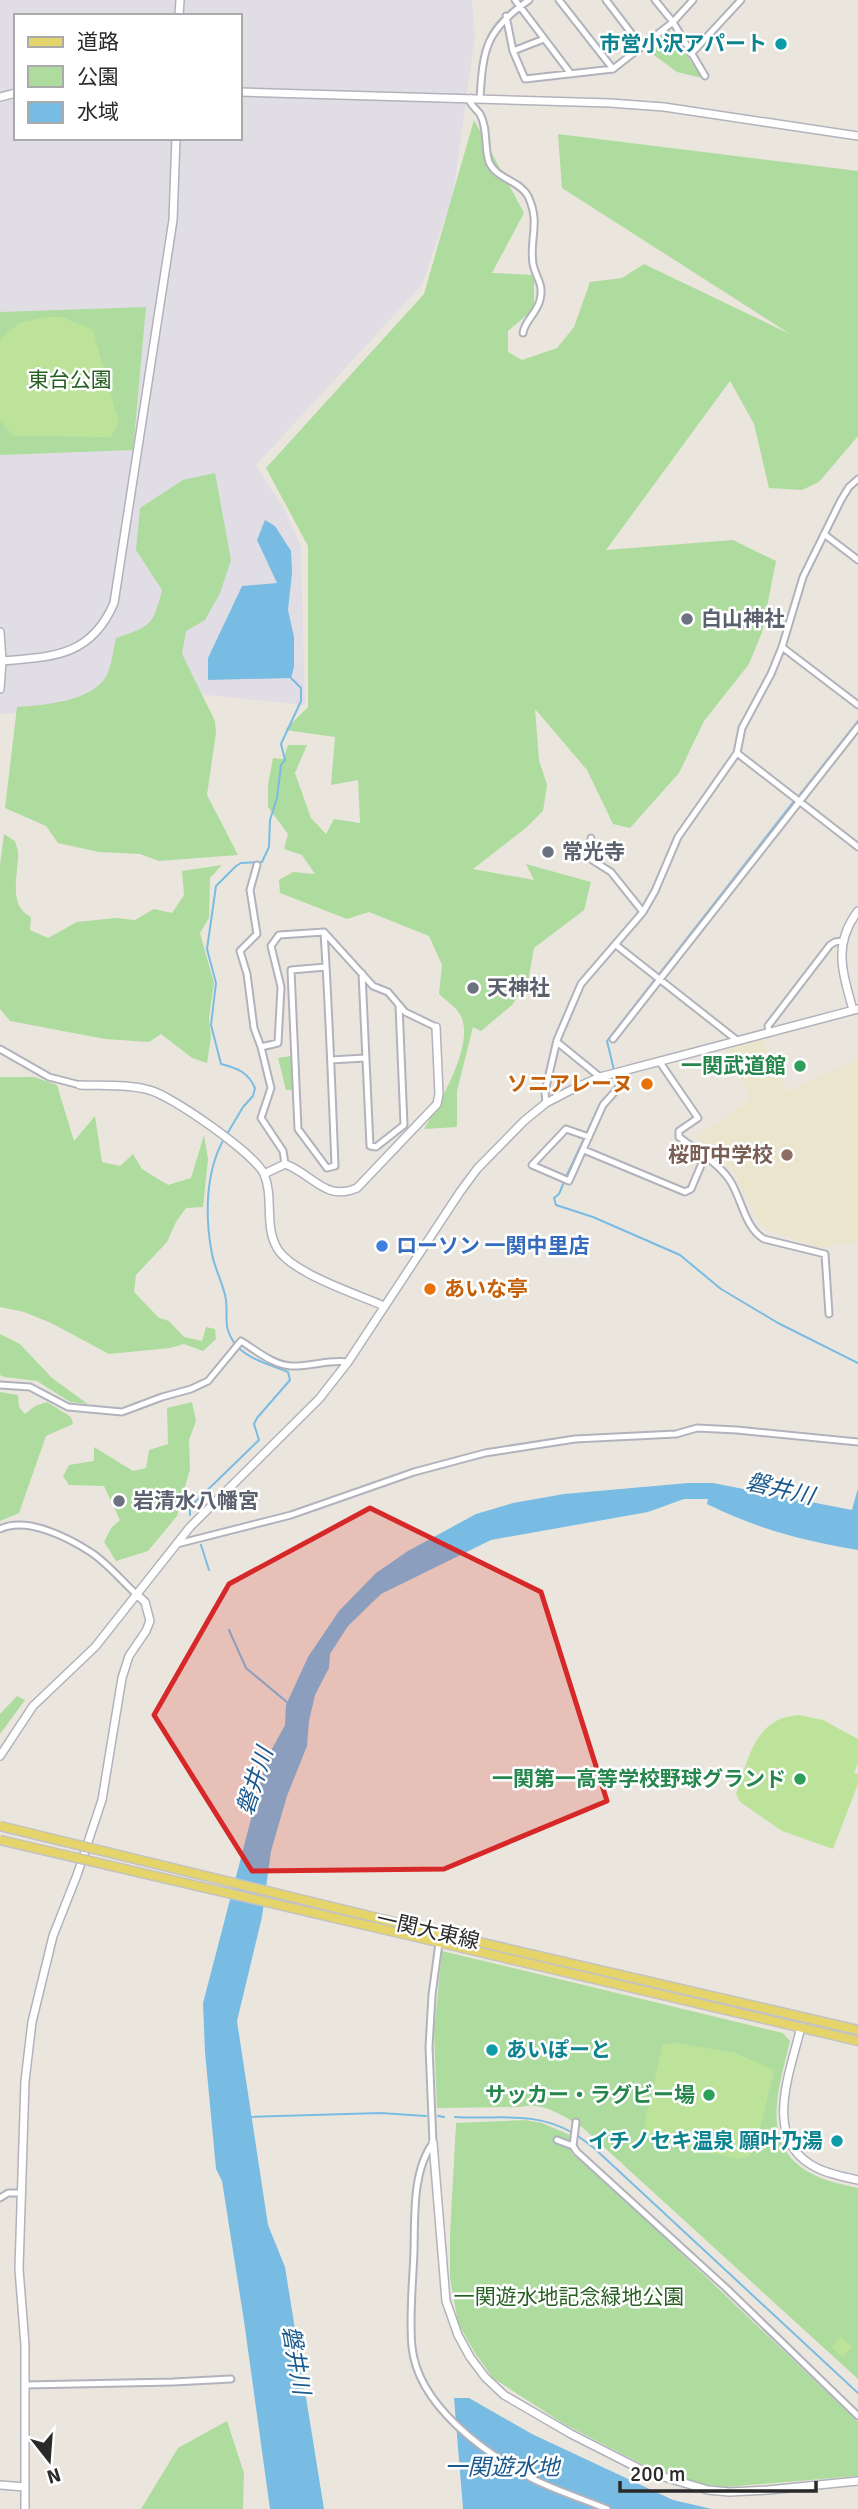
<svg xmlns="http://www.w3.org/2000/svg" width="858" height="2509" viewBox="0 0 858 2509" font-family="Signika,'Noto Sans JP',sans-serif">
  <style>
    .industrial { fill: #e0dde4; fill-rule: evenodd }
    .education { fill: #ebe5ce }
    .green { fill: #addc9e }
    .pitch { fill: #bde39b }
    .water { fill: #79bce3 }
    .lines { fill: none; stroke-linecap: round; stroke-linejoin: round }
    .stream { stroke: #79bce3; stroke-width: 2 }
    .street-casing { stroke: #b1b2bc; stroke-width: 9 }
    .secondary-casing { stroke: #b1b2bc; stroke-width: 10 }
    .primary-casing { stroke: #c3c3c3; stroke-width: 11 }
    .street { stroke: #fff; stroke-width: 5 }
    .secondary { stroke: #fff; stroke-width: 7 }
    .primary { stroke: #e4d469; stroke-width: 8 }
    .primary-bridge-casing { stroke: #c3c3c3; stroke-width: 11; stroke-linecap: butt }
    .primary-bridge { stroke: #e4d469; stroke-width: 8 }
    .marked { fill: #d62828; fill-opacity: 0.2; stroke: #d62828; stroke-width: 5; stroke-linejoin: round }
    .culture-dot { fill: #0f9aa8; stroke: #fff; stroke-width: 2.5 }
    .worship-dot { fill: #6b7280; stroke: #fff; stroke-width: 2.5 }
    .leisure-dot { fill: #2e9e5b; stroke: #fff; stroke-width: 2.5 }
    .food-dot { fill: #e8710a; stroke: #fff; stroke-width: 2.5 }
    .education-dot { fill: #8d6e63; stroke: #fff; stroke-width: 2.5 }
    .shop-dot { fill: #3f7fe0; stroke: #fff; stroke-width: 2.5 }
    .labels { text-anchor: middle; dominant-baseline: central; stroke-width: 5; stroke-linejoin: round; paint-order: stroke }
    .culture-label { font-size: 21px; font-weight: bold; fill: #0d838f; stroke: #fff; text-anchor: end }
    .park-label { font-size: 21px; fill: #276021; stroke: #fff }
    .worship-label { font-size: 21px; font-weight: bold; fill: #5b616d; stroke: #fff; text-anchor: start }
    .leisure-label { font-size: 21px; font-weight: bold; fill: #27864d; stroke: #fff; text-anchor: end }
    .food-label { font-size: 21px; font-weight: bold; fill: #c56008; stroke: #fff; text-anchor: end }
    .education-label { font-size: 21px; font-weight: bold; fill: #785e54; stroke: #fff; text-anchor: end }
    .shop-label { font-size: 21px; font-weight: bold; fill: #366cbe; stroke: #fff; text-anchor: start }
    .street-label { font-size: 21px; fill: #2a2a2a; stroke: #fff }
    .water-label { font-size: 23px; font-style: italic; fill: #1a598e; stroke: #fff }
  </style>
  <rect width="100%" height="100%" fill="#ebe6dd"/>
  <path class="industrial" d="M0,0h472l3,36 -22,159 -31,90 -166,180 30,47 15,35 4,158 -173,-18 -75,25 -57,2zM16,16h224v122h-224z"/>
  <path class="education" d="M762,1038l25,54 71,-33v182l-38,7 -48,-16 -13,-10 -25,-49 -38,-36 55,-38 -28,-51z"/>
  <path class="green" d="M668,28l34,50 -25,-6 -34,-25z
    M474,120l50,93 -32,60 42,2v34l-26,22v21l14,8 35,-12 17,-21 16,-45 32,-4 22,-14 146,70 -228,-146 -4,-54 300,37v265l-39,46 -17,8 -33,-2 -15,-64 -24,-43 -124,169 127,-10 43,21 -14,71 -13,32 -45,57 -25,52 -49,55 -17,-4 -26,-54 -52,-61 4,51 8,25 -4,26 -16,16 -54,42 61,11 -8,-16 65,18 -7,28 -50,38 -6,34 -16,23 -31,26 -8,-4 -16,64v36l-33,2c15,-25 54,-89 35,-116 -4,-7 -14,-13 -20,-19l3,-29 -13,-29 -60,-24 -22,7 -67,-26 -1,-13 14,-8 22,2 -13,-19 -18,-6 4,-15 -20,-27v-23l5,-26 10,1 5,-14h19l-12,28 16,45 15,16 8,-15 26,4 -2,-43 -27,5 4,-48 -50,-7 23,-23v-161l-42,-78 158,-174z
    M146,307l-13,143 -133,5v-143z
    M215,473l16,87 -11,33 -15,27 -19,11 -4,23 33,67 1,12 -9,62 31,60 -79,6 -19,-7 -41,-2 -41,-9 -12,-17 -41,-18 12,-101c26,-2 76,-5 90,-32 5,-10 6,-26 9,-37 35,-12 37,-12 46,-48l-26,-40 4,-42 43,-28z
    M4,834l11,7c2,6 4,12 3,17 -1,20 -9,48 13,59l-1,13 18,8 29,-16 38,-4 20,2 19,-11 18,4 12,-18 -2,-24 40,-6 -12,13 -1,40 -9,15 14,50 -5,35 2,19 -4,26 -15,-5 -31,-24 -12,8 -44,-3 -95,-18 -10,-12v-144z
    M291,1056l3,34h-8l-8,-32z
    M0,1077h34l23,8 17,56 21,-25 7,46 18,4 13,-12 9,15 26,16 23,-7 13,-43 4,24 -5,48 -17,1 -10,14 -9,20 -31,33 -2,17 25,26 10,3 15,16 18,4 4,-14 9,2 1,10 -13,12 -19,-7 -14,4 -61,6 -58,-31 -27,-11 -24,-5z
    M0,1334l20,10 32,34 36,26 -18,-2 -33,-21 -33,-4 -4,-2z
    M0,1392l18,3 1,12 6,7 10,-8 12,-4 24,15 2,7 -27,12 -27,77 -19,8z
    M192,1402l4,19 -7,19 1,29 -13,47 -29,35 -32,10 -12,-19 7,-14 9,-8 -16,-34 -35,-1 -6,-9 6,-11 25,-4v-14l39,24 13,-3 3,-18 19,-6 -1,-36z
    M17,1696l8,4 -25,34v-20z
    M442,1951l341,82 7,8c-12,51 -34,111 31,137 12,5 25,7 37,10v191l-275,-251c-19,-12 -40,-27 -63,-21l-83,1 -3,-76z
    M525,2120l17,3 28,12 2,19 21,15 265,253v54l-132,11 -25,-3 -55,-18 -82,-42 -71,-46 -18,-25 -17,-30 -8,-45v-43l6,-112z
    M227,2421l17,52 -1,36h-102l37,-61z"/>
  <path class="pitch" d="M46,317h16l31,13 26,94 -9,13 -96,-1 -14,-15v-81l19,-17z
    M799,1715l24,5 35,19v24l-4,10 4,1v10l-25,65 -51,-18 -42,-29 -4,-8c13,-36 18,-76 63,-79z
    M679,2043l56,10 39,17 -18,75 -7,12 -10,2 -78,-18c-9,-4 -17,-9 -16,-20l18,-77z
    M841,2337l11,10 -10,10 -10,-10z"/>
  <path class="water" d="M265,520l10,6 16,25 1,22 -4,37 6,27v30l-3,11 -83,2v-22l34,-72 35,-3 -20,-43z
    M688,1483h25l139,27 6,-22v62c-57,-10 -98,-20 -151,-46l1,-5h-24l-36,13 -157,28 -110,54 -33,32 -18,28 -1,14 -14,27 -6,26 -2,25 -20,50 -16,55 -9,66 -25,104 31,204 17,42 39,242h-54l-26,-188 -22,-140 -6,-12 -11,-117 -2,-49 64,-245 18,-33 1,-20 22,-48 31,-46 37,-38 32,-22 68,-37 37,-11 51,-9z
    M454,2398h15l63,36 141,66 39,9h-249z"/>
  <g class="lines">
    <path class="stream" d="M798,797l60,-76
      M614,1070l-7,-29 187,-240
      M227,1134l16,-27 10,-11 2,-8c-7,-16 -18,-20 -34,-24l-10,-39 5,-42 -9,-34 9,-63 20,-20 5,-3 21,-1 7,-15 1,-27 7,-22 4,-33 4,-5 -4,-16 20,-43v-13l-10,-10
      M566,1177l35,-75 7,-7
      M564,1182l-5,12 -5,4 2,7 37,12 87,38 41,34 57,34 80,40
      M190,1515v-8l69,-67 -5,-16 3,-6 33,-38 -2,-8c-17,-7 -45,-14 -55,-31 -10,-17 -5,-23 -7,-41 -2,-15 -11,-30 -14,-46 -7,-36 -7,-82 12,-115
      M201,1545l8,25
      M229,1630l17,38 42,35
      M438,2116l6,1
      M249,2117l131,-4 46,3
      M455,2117c43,3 78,-7 118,16
      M578,2136l16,12 264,245"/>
    <defs>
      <path id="street" d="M515,0l56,74
        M559,0l54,69
        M606,0l35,46
        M655,0l18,22 32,54
        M506,16l7,35 12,28 88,-10 60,-47 20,-22
        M513,51l31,-12
        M691,54l50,-54
        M471,98l-1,4c3,5 7,8 10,12 8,14 4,33 9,48 7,17 30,18 39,34 13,28 1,42 5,68 3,15 11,19 7,36 -3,13 -15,20 -17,33
        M480,98c3,-50 6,-68 49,-98
        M824,534l34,26
        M782,647l76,58
        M737,753l121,94
        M591,838l1,22 19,12 32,40
        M257,865l-7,25 7,44 -17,17 7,23 7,54 7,19
        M324,932c5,78 8,156 11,234l-8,2 -29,-39 -7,-159 35,-3
        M616,945l122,96
        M362,973l8,173 6,1 28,-22 -5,-120
        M769,1033l-1,-7 62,-81 5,-3 7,-1
        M613,1039l245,-312
        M557,1042l43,35
        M0,1049l49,28 31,8
        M331,1060l34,-2
        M659,1061l39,57 -19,13v6c17,13 38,25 50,42 13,19 15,48 35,60l61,15 4,60
        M546,1103l-1,-11 12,-52 24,-56 62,-72 12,-21 23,-54 59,-84 5,-25 29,-54 11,-27 21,-70 38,-77 8,-13 9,-8
        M589,1137l-23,-8 -34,36 37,16 34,-76 16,-18 -1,-14
        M584,1150l101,42 6,-3 14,-33
        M285,1164l-2,-13 -22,-33 10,-30 -10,-41 17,-4 3,-56 -10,-41 8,-11 45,-3 49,54 15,6 17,20 31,15
        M0,1385l30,2 38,20 54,5 40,-15 29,-8 17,-8 33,-40c16,10 32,24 50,25 19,1 38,-7 57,-4
        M0,1529c27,-13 69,9 92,24 16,11 30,28 44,41
        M177,1544l114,-29 123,-43 71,-19 90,-14 101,-5 21,-6 40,2 121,12
        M439,1943l-7,52 -3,52 4,96c-21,28 -18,74 -19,108 -1,31 -5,65 -2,96 6,59 73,106 121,132 24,12 50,20 74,30
        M557,2140l16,6 4,6 148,135 133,129
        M573,2146l3,-24
        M0,2198l8,-5h12
        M25,2385l148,-3 58,-3"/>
      <path id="secondary" d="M179,16l1,-16
        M240,92l370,11 54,4 194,29
        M0,97l16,-4
        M0,632l2,29 -2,28
        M0,661c52,-4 91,-4 114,-58l59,-383 3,-82
        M853,1010c-10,-37 -21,-65 5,-99
        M80,1085c22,1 48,-1 69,5 22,5 106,64 115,84 10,23 0,52 13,74 14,25 80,46 107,58
        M264,1174l21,-10c28,10 40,38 72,24l80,-84 2,-10 -3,-67
        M0,1756l33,-50 62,-59 95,-120 129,-128 29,-37 112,-170 17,-23 47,-48 22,-18 27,-14 27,-12 258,-68
        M801,2027c-11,46 -40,114 16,141 12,6 27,9 41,12
        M433,2143l13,158 12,34 12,22 15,20 19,18 67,39 73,37 64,19 21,2 39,-2 90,-9
        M0,2485l25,2
        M25,2509v-164l-6,-76 6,-188 7,-59 21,-86 24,-61 25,-75 20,-122 7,-22 17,-25 4,-10 -5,-19 -9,-8"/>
      <path id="primary" d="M427,1930l431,100
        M425,1939l433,102"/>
    </defs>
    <use href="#street" class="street-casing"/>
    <use href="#secondary" class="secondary-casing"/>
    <use href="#primary" class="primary-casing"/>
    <use href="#street" class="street"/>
    <use href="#secondary" class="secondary"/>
    <use href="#primary" class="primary"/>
    <defs>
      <path id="primary-bridge" d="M0,1826l427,104
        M0,1840l425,99"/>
    </defs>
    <use href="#primary-bridge" class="primary-bridge-casing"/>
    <use href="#primary-bridge" class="primary-bridge"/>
  </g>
  <path class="marked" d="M370,1508l171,84 66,209 -163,68 -192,2 -98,-156 75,-131z"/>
  <g class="culture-dot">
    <circle cx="781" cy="44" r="7"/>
    <circle cx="492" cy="2050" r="7"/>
    <circle cx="837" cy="2141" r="7"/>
  </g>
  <g class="worship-dot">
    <circle cx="687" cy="619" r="7"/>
    <circle cx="548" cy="852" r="7"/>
    <circle cx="473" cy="988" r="7"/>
    <circle cx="119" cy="1501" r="7"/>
  </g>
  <g class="leisure-dot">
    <circle cx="800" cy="1066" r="7"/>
    <circle cx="800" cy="1779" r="7"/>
    <circle cx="709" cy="2095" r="7"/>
  </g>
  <g class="food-dot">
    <circle cx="647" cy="1084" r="7"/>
    <circle cx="430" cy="1289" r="7"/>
  </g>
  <circle class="education-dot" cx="787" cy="1155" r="7"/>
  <circle class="shop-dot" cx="382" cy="1246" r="7"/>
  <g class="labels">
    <g class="culture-label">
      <text x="767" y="44">市営小沢アパート</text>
      <text x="506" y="2050" text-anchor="start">あいぽーと</text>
      <text x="823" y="2141">イチノセキ温泉 願叶乃湯</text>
    </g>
    <g class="park-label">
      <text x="70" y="380">東台公園</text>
      <text x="569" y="2297">一関遊水地記念緑地公園</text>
    </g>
    <g class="worship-label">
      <text x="701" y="619">白山神社</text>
      <text x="562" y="852">常光寺</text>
      <text x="487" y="988">天神社</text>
      <text x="133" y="1501">岩清水八幡宮</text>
    </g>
    <g class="leisure-label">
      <text x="786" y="1066">一関武道館</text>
      <text x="786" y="1779">一関第一高等学校野球グランド</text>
      <text x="695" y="2095">サッカー・ラグビー場</text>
    </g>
    <g class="food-label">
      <text x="633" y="1084">ソニアレーヌ</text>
      <text x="444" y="1289" text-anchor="start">あいな亭</text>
    </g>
    <g class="education-label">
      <text x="773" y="1155">桜町中学校</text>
    </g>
    <g class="shop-label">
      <text x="396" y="1246">ローソン 一関中里店</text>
    </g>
    <g class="street-label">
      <text transform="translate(428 1930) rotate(13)">一関大東線</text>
    </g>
    <g class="water-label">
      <text transform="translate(780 1489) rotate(13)">磐井川</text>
      <text transform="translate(255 1781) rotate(-72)">磐井川</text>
      <text transform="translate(296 2360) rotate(80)">磐井川</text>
      <text x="502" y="2467">一関遊水地</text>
    </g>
  </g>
  <rect x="14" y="14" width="228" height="126" fill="#ffffff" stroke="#aaaaaa" stroke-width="2"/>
  <rect x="28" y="37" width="35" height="10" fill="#e4d469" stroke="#aaaaaa" stroke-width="2"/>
  <text x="77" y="49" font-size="21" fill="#2a2a2a">道路</text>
  <rect x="28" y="66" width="35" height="21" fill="#addc9e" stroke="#aaaaaa" stroke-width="2"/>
  <text x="77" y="84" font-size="21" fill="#2a2a2a">公園</text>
  <rect x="28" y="102" width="35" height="21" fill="#79bce3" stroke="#aaaaaa" stroke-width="2"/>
  <text x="77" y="119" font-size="21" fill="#2a2a2a">水域</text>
  <g transform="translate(49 2460) rotate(163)" stroke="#ffffff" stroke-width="5" paint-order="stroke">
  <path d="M0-5L12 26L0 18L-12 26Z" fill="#2a2a2a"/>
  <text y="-10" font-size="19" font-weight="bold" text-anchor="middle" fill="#2a2a2a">N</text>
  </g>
  <path d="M620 2481v10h196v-10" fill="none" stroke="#2a2a2a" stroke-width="3.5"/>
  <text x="630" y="2481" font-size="21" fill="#2a2a2a" stroke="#ffffff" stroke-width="5" paint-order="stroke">200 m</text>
</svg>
